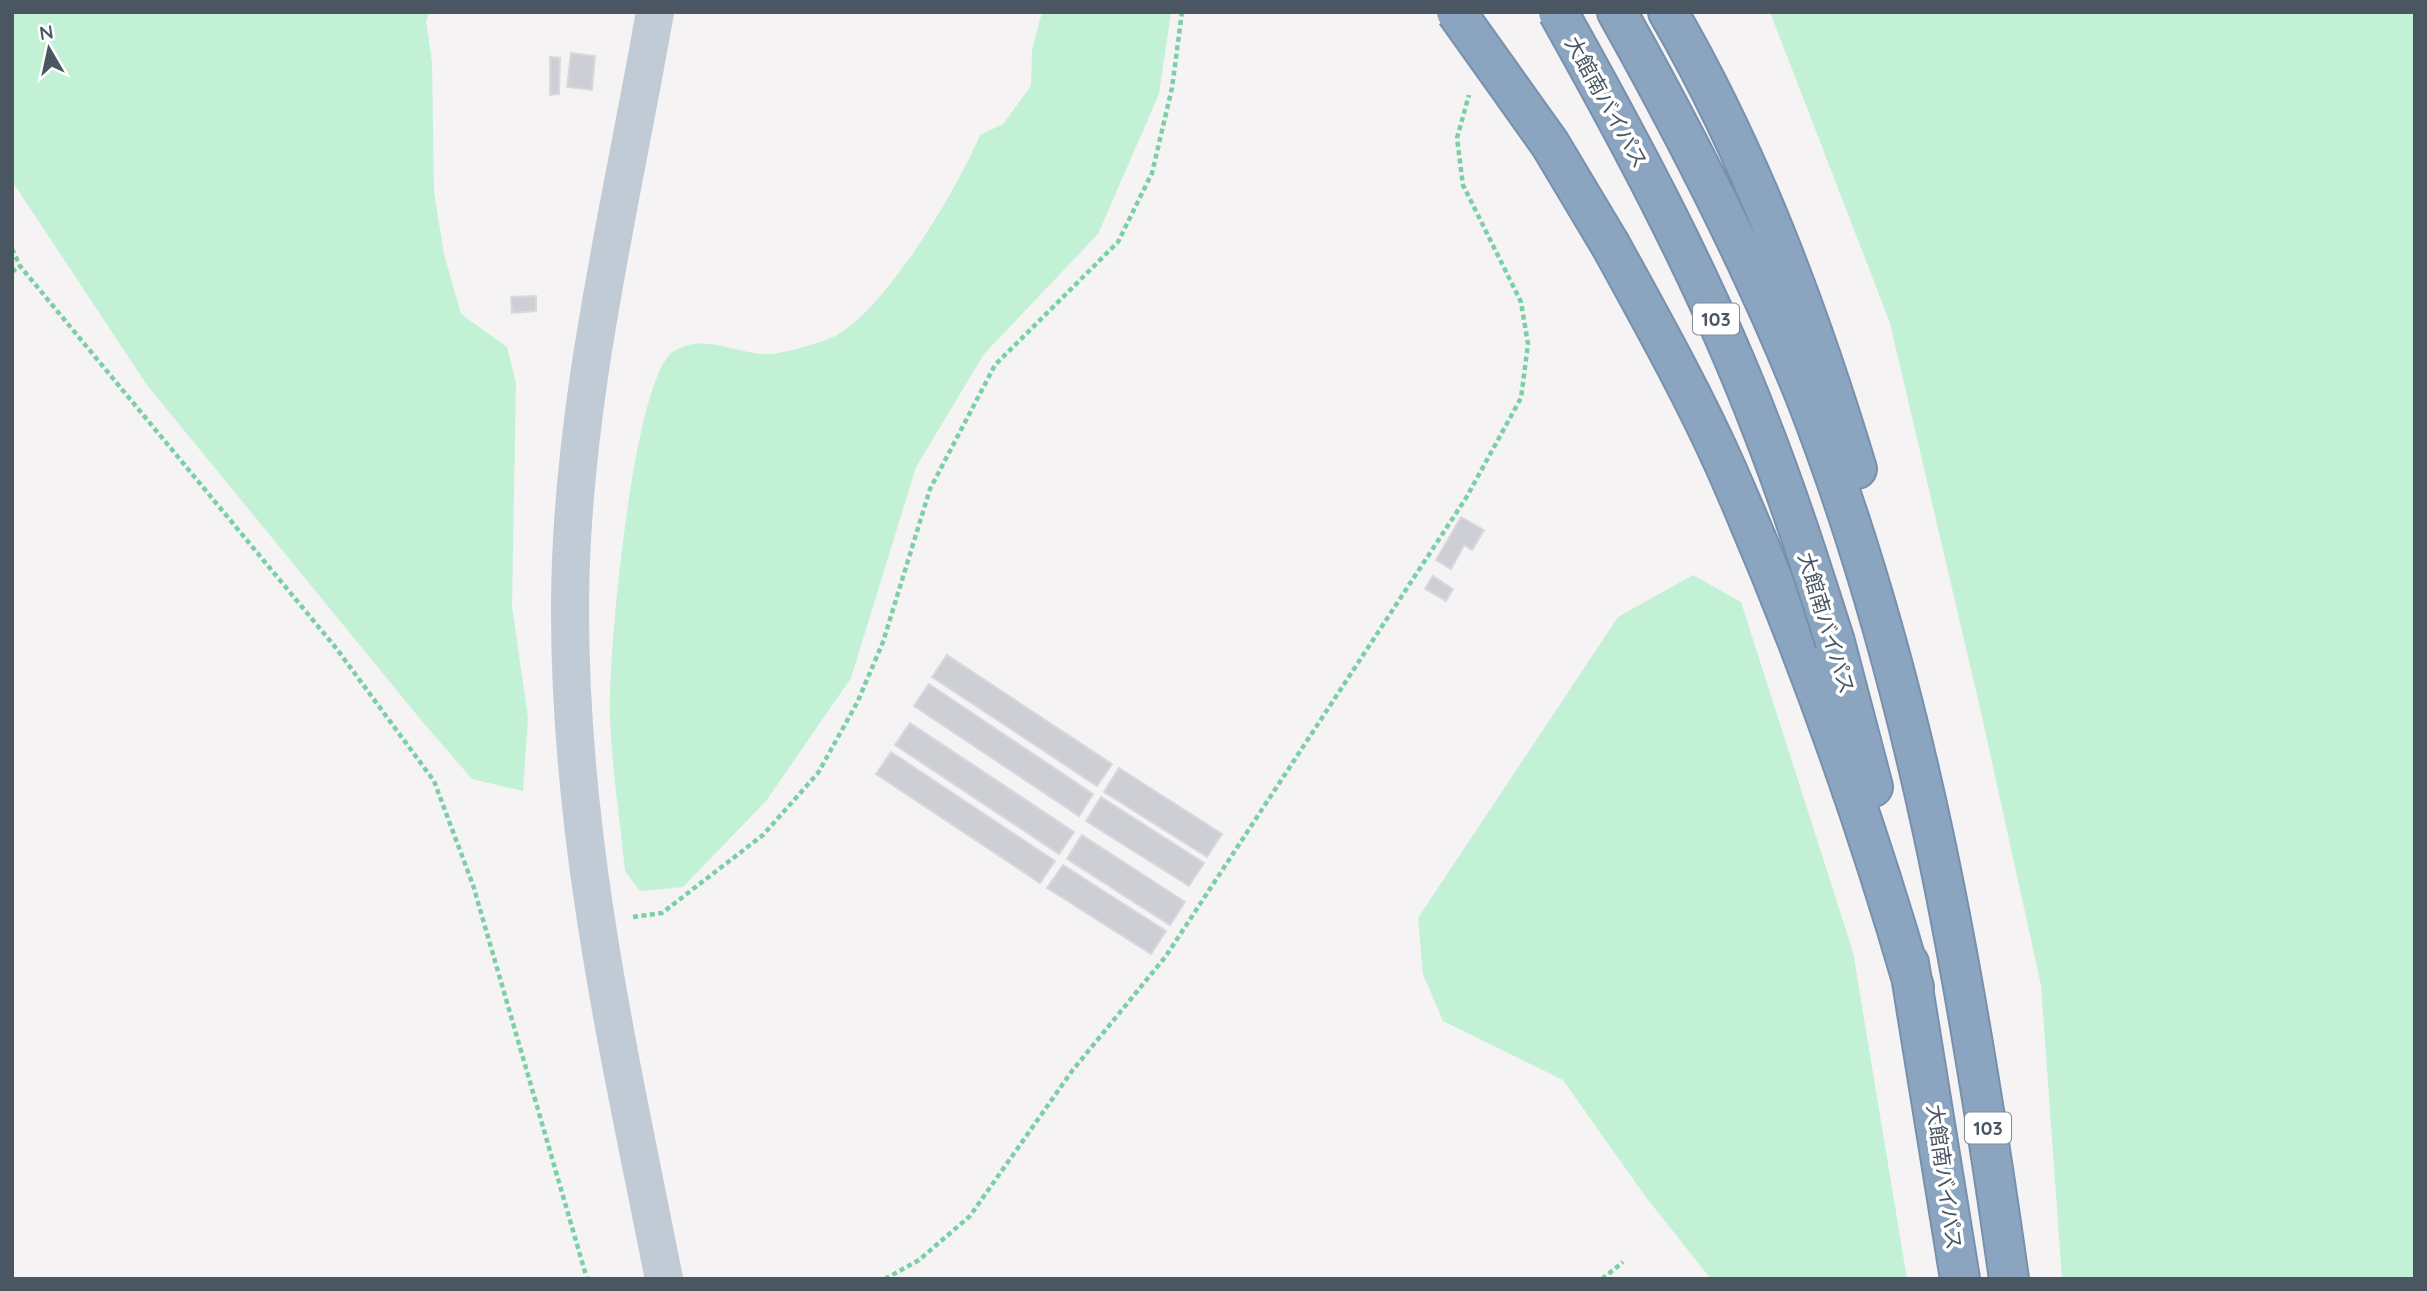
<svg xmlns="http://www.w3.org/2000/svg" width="2427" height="1291" viewBox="0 0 2427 1291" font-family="Quicksand,'Noto Sans JP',sans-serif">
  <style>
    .green { fill: #c3f1d5 }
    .building { fill: #cdcfd5; stroke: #d7d9de; stroke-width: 2 }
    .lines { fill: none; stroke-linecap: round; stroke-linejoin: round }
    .highway-casing { stroke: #7690ad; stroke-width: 42 }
    .path { stroke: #7ad0a6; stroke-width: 4.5; stroke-dasharray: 5 3.5; stroke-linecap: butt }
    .secondary { stroke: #c1cbd6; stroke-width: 38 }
    .highway { stroke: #8ba5c1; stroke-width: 38 }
    .highway-bridge-casing { stroke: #7690ad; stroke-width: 42; stroke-linecap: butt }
    .highway-bridge { stroke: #8ba5c1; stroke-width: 38 }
    .labels { text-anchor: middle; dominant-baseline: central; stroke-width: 7; stroke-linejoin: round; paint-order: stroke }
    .shield { fill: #fff; stroke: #808990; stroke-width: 2 }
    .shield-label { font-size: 19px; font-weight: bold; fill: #4a5661 }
    .street-label { font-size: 21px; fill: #4a5661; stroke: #fff }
  </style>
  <rect width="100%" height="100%" fill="#f5f3f3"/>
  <path class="green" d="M12,12h418l-4,9 6,41 2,130 10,62 17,60 46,33 9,36 -4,223 16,112 -5,73 -51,-12 -51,-59 -274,-335 -135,-204z
    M1042,12h129l-12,82 -61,140 -114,120 -68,113 -65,211 -85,123 -83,86 -43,4 -15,-20c-5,-51 -13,-102 -15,-153 -3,-55 23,-340 63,-366 32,-21 64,4 98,2 13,-1 55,-12 66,-19 50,-28 121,-147 143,-200l23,-11 28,-38 1,-36z
    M1770,12h645v1267h-353l-21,-294 -61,-277 -90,-385z
    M1693,575l48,27 112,350 54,327h-196l-66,-83 -82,-116 -120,-59 -20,-47 -5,-56 200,-301z"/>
  <path class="building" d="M571,53l24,3 -3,34 -25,-3z
    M550,57l10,1 -1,36 -9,1z
    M536,296v15l-24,2 -1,-16z
    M1461,517l23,13 -12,20 -8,-5 -13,24 -15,-9z
    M1433,576l20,13 -7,12 -21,-12z
    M947,655l165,109 -15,22 -165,-109z
    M929,684l164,110 -14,22 -165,-110z
    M910,723l164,109 -15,22 -164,-109z
    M891,752l164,109 -15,22 -164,-109z
    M1119,768l103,66 -15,23 -103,-65z
    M1101,797l103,66 -15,23 -103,-65z
    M1082,835l103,67 -15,23 -103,-66z
    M1063,865l103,66 -15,23 -104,-66z"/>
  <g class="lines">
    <defs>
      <path id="highway" d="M1617,12c70,125 136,253 189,386 110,282 161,582 203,881
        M1668,12c83,143 141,299 189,457
        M1611,246c40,73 81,146 115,222 74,168 137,343 188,519
        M1835,642l38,145
        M1909,963l51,316"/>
    </defs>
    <use href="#highway" class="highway-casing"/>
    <path class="path" d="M12,249l8,17 316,382 98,133 39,104 114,394
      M12,272l8,-6
      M633,917l29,-4 101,-78 55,-62 39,-70 26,-61 47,-153 65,-124 123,-123 34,-69 20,-85 10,-76
      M885,1279l34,-19 51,-44 102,-145 94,-115 300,-458 55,-100 7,-54 -7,-42 -58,-117 -6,-47 12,-43
      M1602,1279l21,-17"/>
    <path class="secondary" d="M655,12c-34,195 -84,393 -85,592 -1,233 49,448 94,675"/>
    <use href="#highway" class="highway"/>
    <defs>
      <path id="highway-bridge" d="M1456,12l94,132 61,102
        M1558,12c75,134 148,270 203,414 28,71 51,144 74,216"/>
    </defs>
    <use href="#highway-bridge" class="highway-bridge-casing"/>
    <use href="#highway-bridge" class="highway-bridge"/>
  </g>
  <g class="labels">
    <g class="shield">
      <rect x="1693" y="303.5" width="46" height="31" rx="5"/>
      <rect x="1965" y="1112.5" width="46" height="31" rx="5"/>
    </g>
    <g class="shield-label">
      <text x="1716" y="319">103</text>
      <text x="1988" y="1128">103</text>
    </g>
    <g class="street-label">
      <text transform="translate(1607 102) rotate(61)">大館南バイパス</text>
      <text transform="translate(1827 623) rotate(73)">大館南バイパス</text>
      <text transform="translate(1945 1177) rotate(82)">大館南バイパス</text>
    </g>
  </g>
  <rect width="2427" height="1291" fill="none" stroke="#4a5661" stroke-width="28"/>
  <g transform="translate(49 49) rotate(351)" stroke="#ffffff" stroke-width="5" paint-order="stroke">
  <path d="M0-5L12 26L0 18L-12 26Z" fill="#4a5661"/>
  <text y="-10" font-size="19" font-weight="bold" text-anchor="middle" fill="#4a5661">N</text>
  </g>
</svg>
